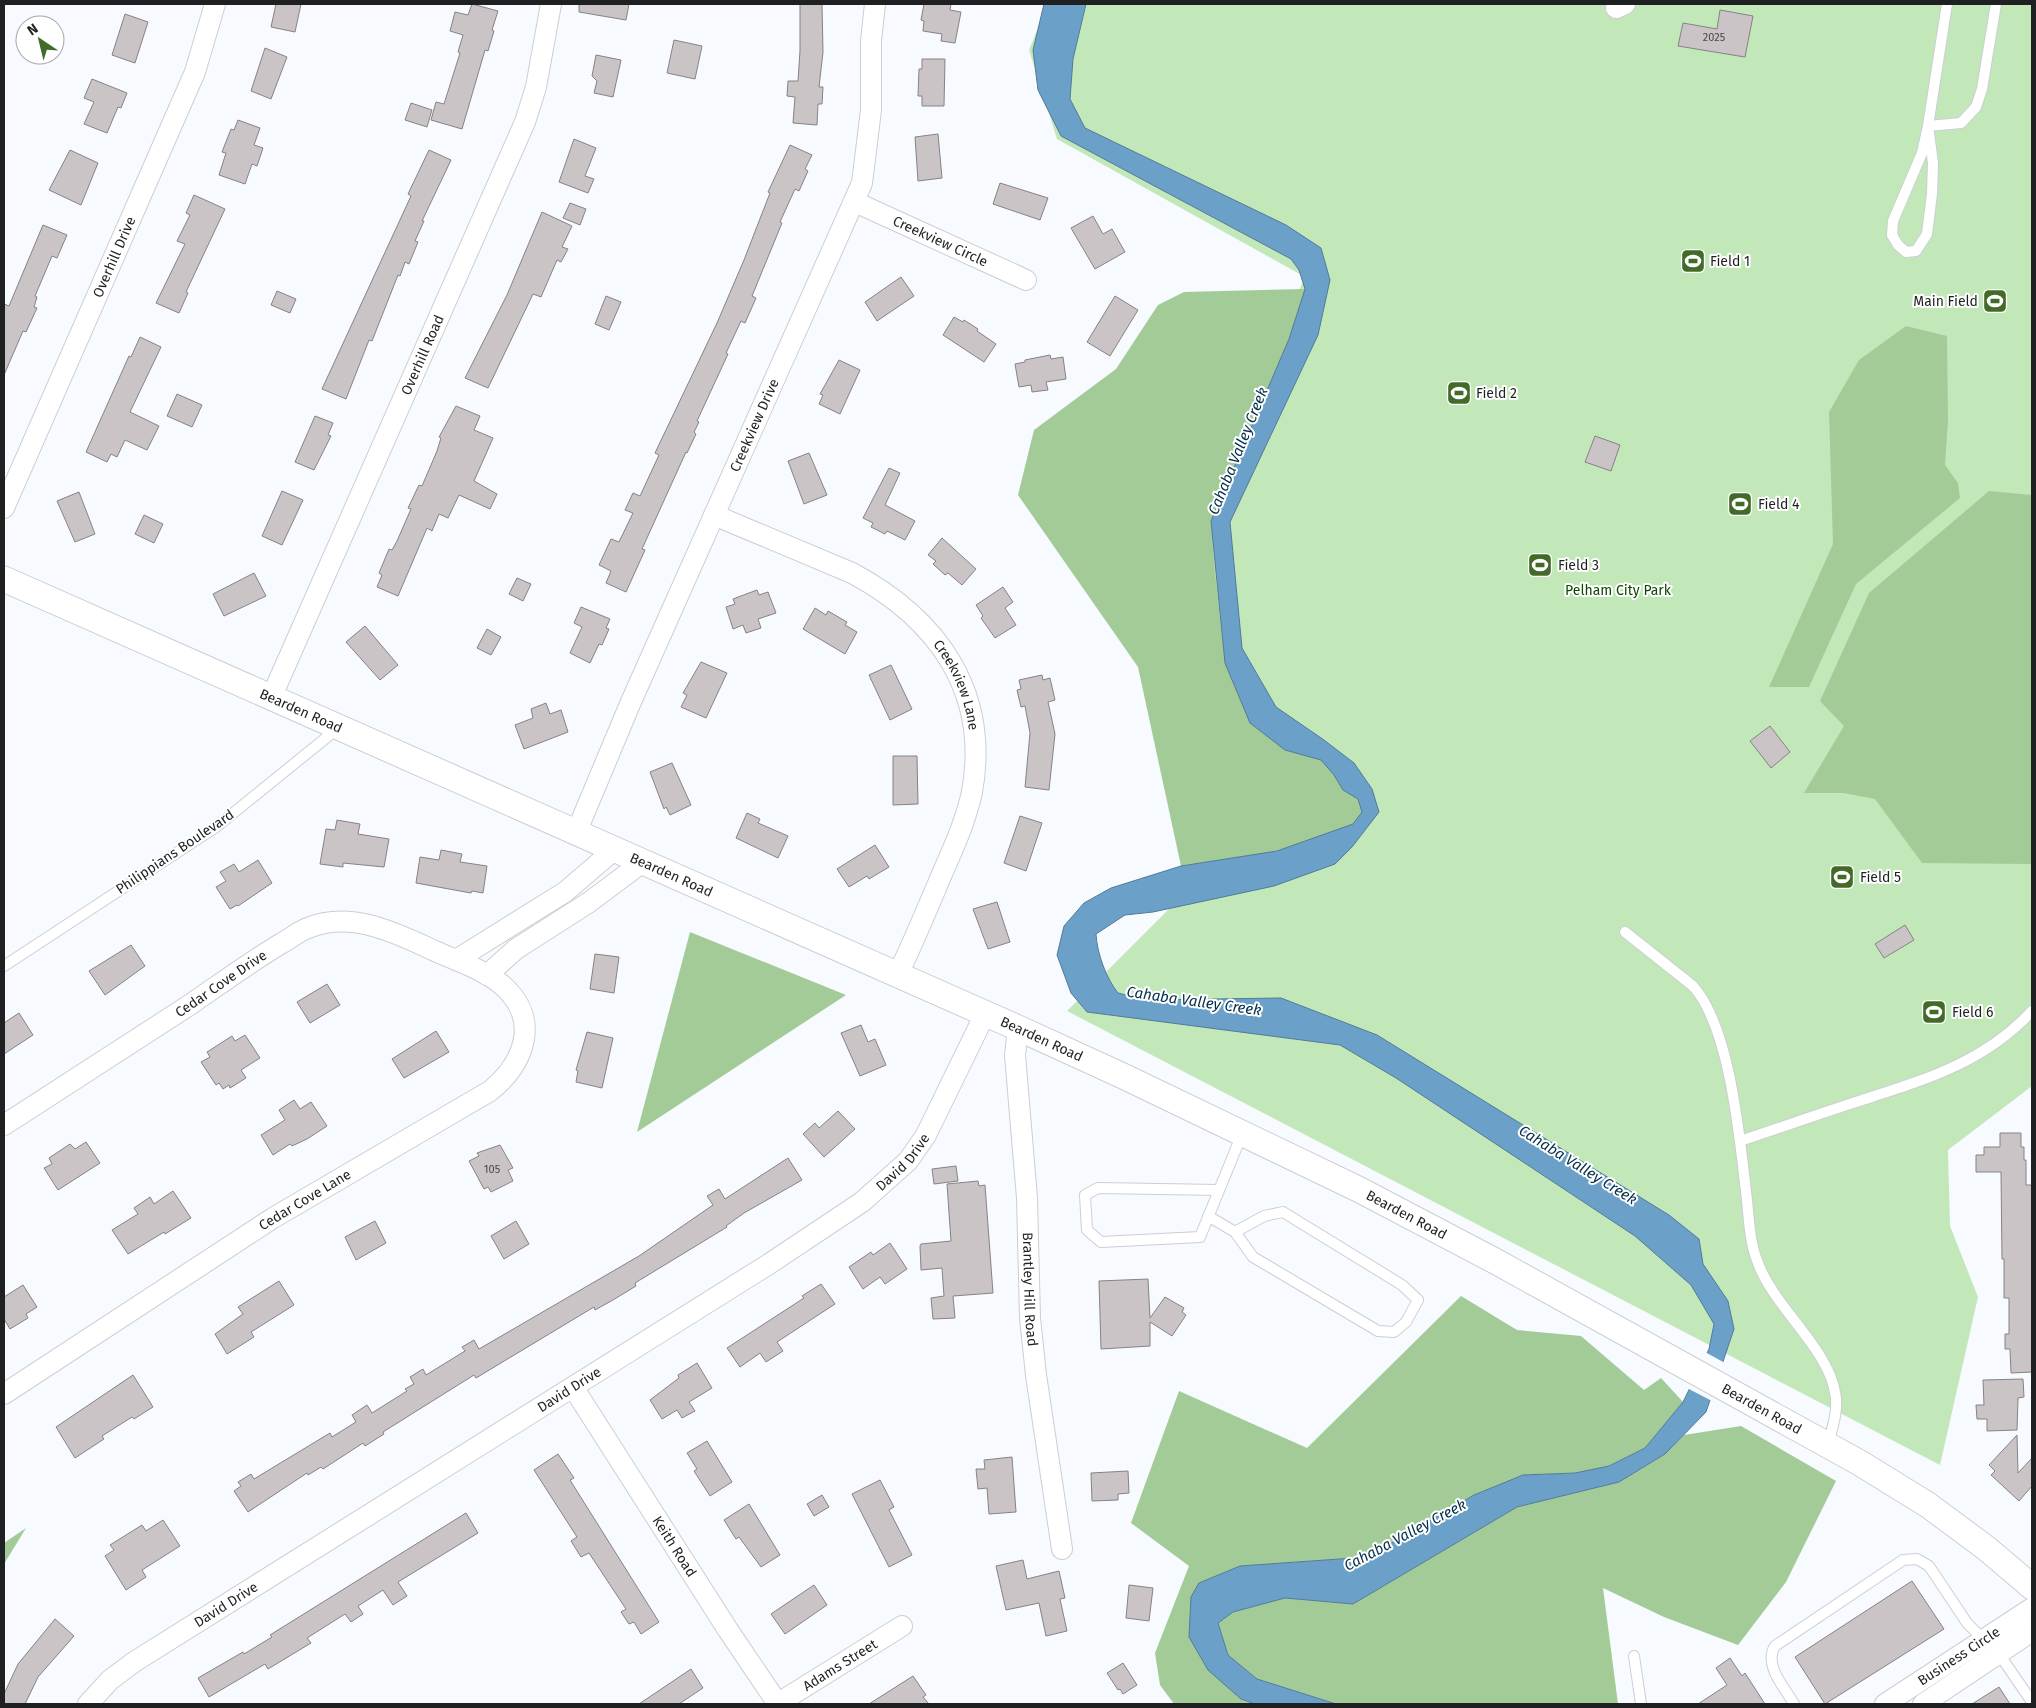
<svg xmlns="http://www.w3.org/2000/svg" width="2036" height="1708" viewBox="0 0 2036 1708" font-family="'Fira Sans',sans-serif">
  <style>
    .green { fill: #c2e8b9 }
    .forest { fill: #a2cb98 }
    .water { fill: #6ba0c9; stroke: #547a97 }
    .pier { fill: #f7fafe }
    .building { fill: #cac4c6; stroke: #878284 }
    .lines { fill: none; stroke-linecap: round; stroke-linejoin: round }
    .service-casing { stroke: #ccced3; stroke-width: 12 }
    .minor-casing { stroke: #ccced3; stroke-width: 22 }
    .tertiary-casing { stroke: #ccced3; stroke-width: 27 }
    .service { stroke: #fff; stroke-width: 10 }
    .minor { stroke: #fff; stroke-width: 20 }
    .tertiary { stroke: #fff; stroke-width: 25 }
    .labels { text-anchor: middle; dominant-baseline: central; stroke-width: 4; stroke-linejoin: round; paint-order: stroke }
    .number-label { font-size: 11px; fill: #4a494b }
    .street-label { font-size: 14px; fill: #1f2022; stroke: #fff }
    .poi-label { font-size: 14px; fill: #1f2022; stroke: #fff; text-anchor: start }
    .park-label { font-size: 14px; fill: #104700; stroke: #fff }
    .water-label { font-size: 15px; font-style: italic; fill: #04304c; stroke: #fff }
  </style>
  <rect width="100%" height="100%" fill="#f7fafe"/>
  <path class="green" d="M1048,4h984v1082l-84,64 2,76 28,71 -38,168 -873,-454 173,-173 -51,-304 116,-257 -248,-138 -28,-89z"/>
  <path class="forest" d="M1305,289l-16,50 -78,182 4,52 10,90 60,87 36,10 13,15 9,15 15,9 4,13 -9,12 -76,27 -96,15 -43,-199 -120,-172 16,-65 82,-61 42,-64 26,-13z
    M1906,326l41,10 1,84 -3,45 13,18 2,15 -104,86 -47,103h-40l64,-143 -4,-132 30,-52z
    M1989,491l43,4v369l-110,-1 -47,-64 -32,-6h-39l40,-67 -24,-25 49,-108z
    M690,932l156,63 -209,137z
    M1461,1296l56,34 64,6 63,54 17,-12 22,24 -38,46 -36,18 -34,7 -52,2 -49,20 -106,62 -128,9 -41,17 42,116 14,5h-81l-14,-19 -5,-32 34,-87 -58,-43 48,-132 128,57z
    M1741,1426l95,55 -50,101 -48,63 -74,-28 -61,-29 15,116h-282l-79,-25 -29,-24 -10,-32 15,-11 52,-14 68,6 164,-97 102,-25 46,-28 19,-19z
    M26,1528l-22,36v-21z"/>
  <path class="water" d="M1044,4h42l-13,55 -3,40 15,29 201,97 35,23 9,32 -12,55 -88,187 12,126 34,59 48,33 30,23 18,26 7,23 -27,35 -17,17 -61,22 -121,26 -28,3 -29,19c1,19 10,44 22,59l28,7 135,-2 96,37 292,180 30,24 4,25 25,37 6,28 -28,83 -41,42 -46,28 -102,25 -164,97 -68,-6 -52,14 -15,11 10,32 29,24 79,25h-81l-14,-5 -33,-29 -19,-33 2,-40 8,-14 41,-17 128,-9 106,-62 49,-20 52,-2 34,-7 36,-18 38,-46 26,-53 5,-25 -23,-39 -56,-49 -239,-158 -56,-33 -253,-33 -16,-19 -14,-38 7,-29 20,-23 27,-15 70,-22 96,-15 76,-27 9,-12 -4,-13 -15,-9 -9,-15 -13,-15 -36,-10 -35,-27 -25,-60 -14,-142 78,-182 16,-50 -6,-19 -8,-11 -230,-123 -23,-46 -5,-40z"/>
  <path class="pier" d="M1705,1352l20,11 -13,38 -25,-13z"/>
  <path class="building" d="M276,4h25l-6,28 -24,-5z
    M472,4l26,7 -6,19 2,1 -6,20 -3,-1 -23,79 -31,-9 5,-18 8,2 16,-51 -2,-1 5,-17 -13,-4 5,-19 13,3z
    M579,4h50l-3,16 -47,-8z
    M800,4h22l1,48 -4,35h4l-1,17h-4l-1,21 -24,-2 2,-26 -8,-1 1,-15h10l2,-30z
    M924,4h27l-1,6 11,2 -6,31 -14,-2 1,-7 -19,-3 1,-10 -3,-1z
    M1720,10l33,6 -8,41 -67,-11 5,-23 34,6z
    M125,14l23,8 -13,41 -23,-8z
    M674,40l28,6 -7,33 -28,-6z
    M265,48l22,9 -16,42 -20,-8z
    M596,55l25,5 -8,37 -19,-4 3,-12 -5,-5z
    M922,59h23l-1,47h-22v-10h-4l1,-27h3z
    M92,79l35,14 -6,15 -3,-1 -11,26 -23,-9 10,-22 -10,-4z
    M411,103l21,7 -5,17 -22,-7z
    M238,120l22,8 -6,17 9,3 -6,18 -5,-2 -7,20 -26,-9 7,-22 -4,-1 9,-23 3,1z
    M938,134l4,44 -24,3 -3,-44z
    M574,139l22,9 -11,28 9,3 -6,14 -29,-11z
    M790,145l22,10 -7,14 3,2 -9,20 -4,-2 -15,33 2,1 -30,73 4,2 -11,25 -4,-2 -15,32 2,1 -31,67 2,1 -5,10 2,2 -9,19 -1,-1 -44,97 3,1 -19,42 -20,-9 5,-12 -12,-6 12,-26 8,3 14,-29 -8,-3 8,-17 7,3 19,-41 -4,-2 62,-130 27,-63 26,-67 -2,-1z
    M70,150l28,13 -17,42 -32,-15z
    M429,150l22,10 -29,61h2l-9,20 3,1 -9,22 -4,-2 -5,14 -2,-1 -26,66 -3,-1 -23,59 -24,-10 89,-193 -3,-2z
    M1000,183l48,15 -8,22 -47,-16z
    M194,195l31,14 -39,83 2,1 -9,20 -23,-10 29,-59 -8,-3 13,-26 -4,-2z
    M570,203l16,6 -6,16 -17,-7z
    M542,212l30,14 -10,21 6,2 -7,13 -4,-2 -16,37 -8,-3 -45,94 -23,-10 42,-83z
    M1093,216l10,18 9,-5 13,23 -30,17 -24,-41z
    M43,225l24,10 -10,23 -5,-2 -17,40 2,1 -3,10 3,1 -11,24 -3,-1 -19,44v-71l5,2z
    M901,277l13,19 -37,25 -12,-19z
    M277,291l19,8 -6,14 -19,-8z
    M606,296l15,6 -12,28 -14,-6z
    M1115,296l23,14 -28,46 -23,-14z
    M954,317l9,5 1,-2 14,9 -1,2 19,13 -12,18 -41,-27z
    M140,337l21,10 -31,65 29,14 -12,24 -22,-10 -8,17 -6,-3 -4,8 -21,-10 43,-96 2,1z
    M1050,355l1,4 12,-2 3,22 -20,3 2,8 -16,2 -1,-7 -12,2 -4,-23 10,-2v-2z
    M839,360l21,10 -20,44 -21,-10 4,-9 -3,-1z
    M177,394l25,11 -10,22 -25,-11z
    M456,406l24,10 -6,14 19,8 -19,43 23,13 -7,15 -31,-14 -11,23 -9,-4 -7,17 -5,-3 -29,68 -21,-9 5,-12 -3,-2 10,-24 3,1 5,-9 14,-32 -3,-1 11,-23 3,1 15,-35 4,-13 -2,-1z
    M315,416l18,7 -5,12 3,1 -17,34 -19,-8z
    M1595,436l25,9 -9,26 -26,-9z
    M809,453l18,42 -23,9 -16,-43z
    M889,468l11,5 -15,32 30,16 -10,19 -18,-9 -2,3 -14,-7 2,-4 -10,-5z
    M282,491l21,9 -21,45 -20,-9z
    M79,492l16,42 -20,8 -18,-41z
    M144,515l19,9 -9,19 -19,-9z
    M942,538l34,31 -14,16 -14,-12 -3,2 -12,-11 3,-3 -8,-6z
    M254,573l12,23 -42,20 -11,-22z
    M517,578l14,6 -8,17 -14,-7z
    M1003,587l10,15 -8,6 11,17 -21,13 -14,-20 2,-2 -7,-11z
    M757,590l2,5 9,-3 8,21 -18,6 3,9 -15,5 -3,-8 -10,4 -7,-22 9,-3 -2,-5z
    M581,607l29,12 -4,9 3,1 -7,16 -3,-1 -9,19 -20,-10 12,-26 -8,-4z
    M815,608l11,7 2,-4 19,11 -2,3 12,7 -12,22 -42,-25z
    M365,626l33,39 -18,15 -34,-38z
    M487,629l14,8 -10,18 -14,-7z
    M701,662l26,11 -21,45 -25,-11 6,-12 -4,-2z
    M891,665l21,44 -22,11 -21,-45z
    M1042,675l1,5 7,-2 5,22 -7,2 7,32 -6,56 -24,-3 5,-54 -5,-27 -4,1 -4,-17 4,-1 -2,-9z
    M546,703l4,11 11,-4 7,22 -44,17 -9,-24 18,-7 -2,-9z
    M1770,726l20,26 -19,16 -21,-27z
    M893,756h24l1,48 -25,1z
    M672,763l19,42 -21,10 -4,-8 -2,2 -14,-37z
    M747,813l13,6 -2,4 30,13 -10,22 -42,-20z
    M1020,816l22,7 -16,48 -22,-8z
    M337,820l23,4 -2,10 31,5 -5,28 -41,-4v4l-23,-3 6,-35 9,1z
    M875,845l14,22 -20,12 -2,-3 -18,11 -12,-18z
    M441,850l21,4 -2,8 27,4 -4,27 -11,-2 -1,2 -55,-10 4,-26 19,3z
    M258,860l14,23 -34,23 -1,-1 -7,4 -14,-22 10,-6 -6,-9 14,-8 5,8z
    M997,902l13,40 -22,7 -15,-40z
    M1905,925l9,15 -30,18 -9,-14z
    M131,945l14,21 -40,29 -16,-24z
    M595,954l24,3 -5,36 -24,-4z
    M327,984l13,21 -30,18 -13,-21z
    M19,1013l14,22 -29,19v-31z
    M861,1025l7,17 7,-3 11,26 -26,11 -19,-43z
    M436,1031l13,21 -45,26 -12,-19z
    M587,1032l26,6 -11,50 -26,-6 2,-11 -2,-1z
    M245,1035l15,23 -19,12 5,8 -16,10 -1,-3 -6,4 -4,-6 -3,2 -15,-23 9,-5 -3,-5 25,-16 3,5z
    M294,1100l6,9 11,-7 16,24 -20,13 -15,7 -2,-2 -17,11 -12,-20 24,-15 -6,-10z
    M838,1111l17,18 -31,28 -21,-23 12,-11 4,5z
    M2000,1133h21v14h3v13h2v25h6v187l-21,1 -1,-24h-5v-15h4v-36h-5v-39h-2l-1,-87h-25v-17h8v-8h16z
    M86,1142l14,21 -42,27 -14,-22 8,-4 -3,-6 21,-14 5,5z
    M500,1145l13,23 -5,2 5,11 -22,11 -3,-5 -4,2 -15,-28 10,-5 -2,-3z
    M788,1158l14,22 -58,33 -18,13 1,1 -92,56 1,3 -23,14 -18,10 -1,-3 -118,71 -2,-3 -91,57 1,2 -19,12 -2,-3 -40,26 -2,-2 -13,8 -1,-2 -59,39 -14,-21 7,-5 -3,-4 13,-8 3,5 76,-46 2,4 24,-15 -4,-7 15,-10 5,8 35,-22 -2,-2 9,-5 -4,-7 13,-8 3,6 39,-24 -3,-4 12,-7 5,9 160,-93 74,-51 -6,-9 12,-7 6,10z
    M956,1166l2,15 -24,3 -2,-15z
    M978,1181l1,5 6,-1 8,108 -40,3 2,22 -22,1 -2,-21 13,-2 -2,-28 -21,2 -1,-24 1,-2 30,-3 -4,-57z
    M173,1191l18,27 -26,16 -1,-2 -36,22 -16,-24 26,-16 -4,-6 16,-11 4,7z
    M375,1221l11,22 -30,17 -11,-23z
    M516,1221l13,23 -25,15 -13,-23z
    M890,1243l17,26 -22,15 -5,-7 -17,12 -14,-22 22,-15 2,3z
    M1148,1279l2,39 15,-21 19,11 -2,4 4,3 -14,21 -22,-14v24l-49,3 -2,-68z
    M279,1281l15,24 -43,27 3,5 -27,17 -12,-20 28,-20 -5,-7z
    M821,1284l14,20 -58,38 6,9 -17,11 -6,-9 -20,14 -13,-19 77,-50 -2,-2z
    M23,1285l14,22 -11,7 2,4 -18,11 -6,-10v-22z
    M697,1363l15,25 -23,14 6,9 -13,7 -5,-8 -15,9 -12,-19 29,-22 -1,-3z
    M133,1375l20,32 -19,12 -2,-2 -30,19 2,3 -29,19 -19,-31z
    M2023,1379l1,18 -6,1 -1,32 -30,1v-12h-10l-1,-14h8l-1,-25z
    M2017,1435l1,38 14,-15v28l-13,15 -28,-26 4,-4 -6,-6z
    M707,1441l25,41 -22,14 -16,-25 3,-2 -10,-16z
    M558,1454l16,24 -4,2 89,142 -18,12 -7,-12 -5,2 -8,-12 5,-3 -37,-56 -8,4 -10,-16 6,-4 -43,-67z
    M1012,1457l4,55 -27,2 -2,-26 -9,1 -2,-20h9l-1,-9z
    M1128,1471l1,22 -11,1v6l-26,1 -1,-28z
    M880,1480l14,27 -5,3 23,45 -23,12 -37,-73z
    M822,1495l7,12 -15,9 -7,-12z
    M749,1504l31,51 -19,12 -22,-30 -3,2 -12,-19z
    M466,1513l12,20 -80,49 9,14 -14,9 -10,-15 -25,16 5,8 -12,8 -6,-8 -38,24 4,5 -43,26 -3,-5 -56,33 -11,-19 45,-26 1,2 28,-17 -2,-2z
    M163,1520l17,26 -38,24 4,7 -20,13 -21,-34 9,-6 -4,-5 32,-20 4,6z
    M1023,1560l4,19 32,-8 6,27 -5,1 7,32 -21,5 -7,-33 -33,7 -10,-44z
    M1912,1581l32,48 -119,75 -30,-47z
    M814,1585l13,20 -42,29 -14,-20z
    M1129,1585l24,3 -4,33 -23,-3z
    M55,1619l19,17 -36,41 -13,27h-21v-10l14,-30z
    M1730,1658l12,18 3,-3 20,31h-67l29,-19 -11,-17z
    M1123,1663l14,22 -14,9 -3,-5 -2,1 -11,-17z
    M691,1669l12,19 -24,16h-40z
    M913,1676l13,19 -3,2 6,7h-60z
    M1999,1687l11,17h-38z"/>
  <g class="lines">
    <defs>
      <path id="service" d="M1947,4l-19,122 33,-3 15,-16 6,-18 14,-85
        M1928,126l5,37 -1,31 -5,40 -11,17 -10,1 -8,-7 -6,-10 1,-14 29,-68z
        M1625,932l68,54c38,42 47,157 54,214 2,21 3,44 11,63 16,44 69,84 77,129 4,18 -3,36 -7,52
        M4,966l212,-139 121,-98
        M1740,1141c39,-13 79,-27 119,-40 65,-21 125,-38 173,-90
        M1219,1190l-121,-2 -13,7 2,35 14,12 99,-5 42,-103
        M1208,1216l27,16 18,25 125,74 16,1 12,-10 12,-22 -16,-15 -119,-73 -19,4 -29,16
        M1997,1651l35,51
        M1634,1656l7,48
        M1794,1704c-9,-16 -31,-39 -19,-58l128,-86 14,-1 12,7 38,57 19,19"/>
      <g id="minor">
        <path d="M1616,8l9,-4"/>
        <path id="s1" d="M855,202l171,78"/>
        <path id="s2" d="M4,508l191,-436 20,-68"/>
        <path id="s3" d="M714,515l138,58c86,46 138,119 120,219 -6,28 -18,55 -30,82 -14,33 -28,67 -44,100"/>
        <path id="s4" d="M271,698l254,-576 11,-35 15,-83"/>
        <path id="s5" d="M576,833l54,-129 232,-521 9,-73v-69l4,-37"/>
        <path d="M456,960l109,-68 49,-42"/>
        <path d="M487,975l29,-26 72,-46 55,-41"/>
        <path id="s6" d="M1018,1028l-3,27 12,143 3,120 6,57 26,174"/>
        <path id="s7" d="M4,1125c61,-40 123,-79 184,-119 31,-21 62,-44 94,-63 9,-5 17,-12 26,-15 43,-18 88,5 127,23 22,10 48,18 67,34 39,34 23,78 -12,106l-217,127 -269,176"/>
        <path id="s8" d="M573,1387l155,243 50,74"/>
        <path id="s9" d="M88,1704l22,-24 24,-18 635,-398 93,-62 46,-41 18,-26 59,-121"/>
        <path id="s10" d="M777,1704l125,-78"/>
        <path id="s11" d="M1885,1704l147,-96"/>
        <path d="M1923,1704l109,-73"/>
      </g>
      <g id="tertiary">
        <path id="s12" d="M4,579l1014,449 105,48 237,114 135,71 365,202 68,42 58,43 46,39"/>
      </g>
    </defs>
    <use href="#service" class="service-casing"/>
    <use href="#minor" class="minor-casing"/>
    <use href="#tertiary" class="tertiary-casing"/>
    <use href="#service" class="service"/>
    <use href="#minor" class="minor"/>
    <use href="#tertiary" class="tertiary"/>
  </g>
  <defs>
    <symbol id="stadium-square" viewBox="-11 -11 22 22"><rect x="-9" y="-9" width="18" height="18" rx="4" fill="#426b27" stroke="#fff"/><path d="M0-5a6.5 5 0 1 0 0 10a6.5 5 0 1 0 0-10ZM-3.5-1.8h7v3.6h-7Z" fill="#fff"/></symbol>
  </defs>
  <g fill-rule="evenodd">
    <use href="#stadium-square" x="1679" y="247" width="28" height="28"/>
    <use href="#stadium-square" x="1981" y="287" width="28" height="28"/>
    <use href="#stadium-square" x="1445" y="379" width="28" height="28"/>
    <use href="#stadium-square" x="1726" y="490" width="28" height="28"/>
    <use href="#stadium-square" x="1526" y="551" width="28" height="28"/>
    <use href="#stadium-square" x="1828" y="863" width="28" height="28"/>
    <use href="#stadium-square" x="1920" y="998" width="28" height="28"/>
  </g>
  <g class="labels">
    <g class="number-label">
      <text x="1714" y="37">2025</text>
      <text x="492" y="1169">105</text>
    </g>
    <g class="street-label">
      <text stroke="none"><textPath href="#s1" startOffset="94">Creekview Circle</textPath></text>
      <text stroke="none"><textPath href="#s2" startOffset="274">Overhill Drive</textPath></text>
      <text stroke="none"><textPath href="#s4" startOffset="375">Overhill Road</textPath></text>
      <text stroke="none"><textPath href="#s5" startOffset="445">Creekview Drive</textPath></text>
      <text stroke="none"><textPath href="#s3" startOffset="308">Creekview Lane</textPath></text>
      <text stroke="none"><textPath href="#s12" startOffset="325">Bearden Road</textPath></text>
      <text transform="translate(175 852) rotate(-34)">Philippians Boulevard</text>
      <text stroke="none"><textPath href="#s12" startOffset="730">Bearden Road</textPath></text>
      <text stroke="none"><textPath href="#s7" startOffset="259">Cedar Cove Drive</textPath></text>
      <text stroke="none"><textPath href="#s12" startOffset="1135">Bearden Road</textPath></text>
      <text stroke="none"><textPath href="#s9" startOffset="981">David Drive</textPath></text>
      <text transform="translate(305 1200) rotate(-31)">Cedar Cove Lane</text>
      <text stroke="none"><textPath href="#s12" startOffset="1540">Bearden Road</textPath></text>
      <text stroke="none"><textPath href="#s6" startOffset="262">Brantley Hill Road</textPath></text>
      <text stroke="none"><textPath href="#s9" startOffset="576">David Drive</textPath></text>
      <text stroke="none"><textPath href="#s12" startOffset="1945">Bearden Road</textPath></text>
      <text stroke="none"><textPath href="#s8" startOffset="189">Keith Road</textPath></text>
      <text stroke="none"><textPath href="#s9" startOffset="171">David Drive</textPath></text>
      <text stroke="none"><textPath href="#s11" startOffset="88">Business Circle</textPath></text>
      <text stroke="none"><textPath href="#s10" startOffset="74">Adams Street</textPath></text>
    </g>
    <g class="poi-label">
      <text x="1710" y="261">Field 1</text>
      <text x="1978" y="301" text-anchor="end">Main Field</text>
      <text x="1476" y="393">Field 2</text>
      <text x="1758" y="504">Field 4</text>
      <text x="1558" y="565">Field 3</text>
      <text x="1860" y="877">Field 5</text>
      <text x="1952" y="1012">Field 6</text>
    </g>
    <g class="park-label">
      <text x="1618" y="590">Pelham City Park</text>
    </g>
    <g class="water-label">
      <text transform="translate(1238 451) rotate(-68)">Cahaba Valley Creek</text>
      <text transform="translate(1194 1001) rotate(8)">Cahaba Valley Creek</text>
      <text transform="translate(1578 1165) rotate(32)">Cahaba Valley Creek</text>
      <text transform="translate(1405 1535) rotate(-28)">Cahaba Valley Creek</text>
    </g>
  </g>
  <rect width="2036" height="1708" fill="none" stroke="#1f2022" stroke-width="10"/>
  <g transform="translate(40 40) rotate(325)"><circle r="24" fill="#ffffff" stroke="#a5a6a7"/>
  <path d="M0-4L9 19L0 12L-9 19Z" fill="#426b27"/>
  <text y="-8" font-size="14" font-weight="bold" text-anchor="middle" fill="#1f2022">N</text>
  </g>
</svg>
